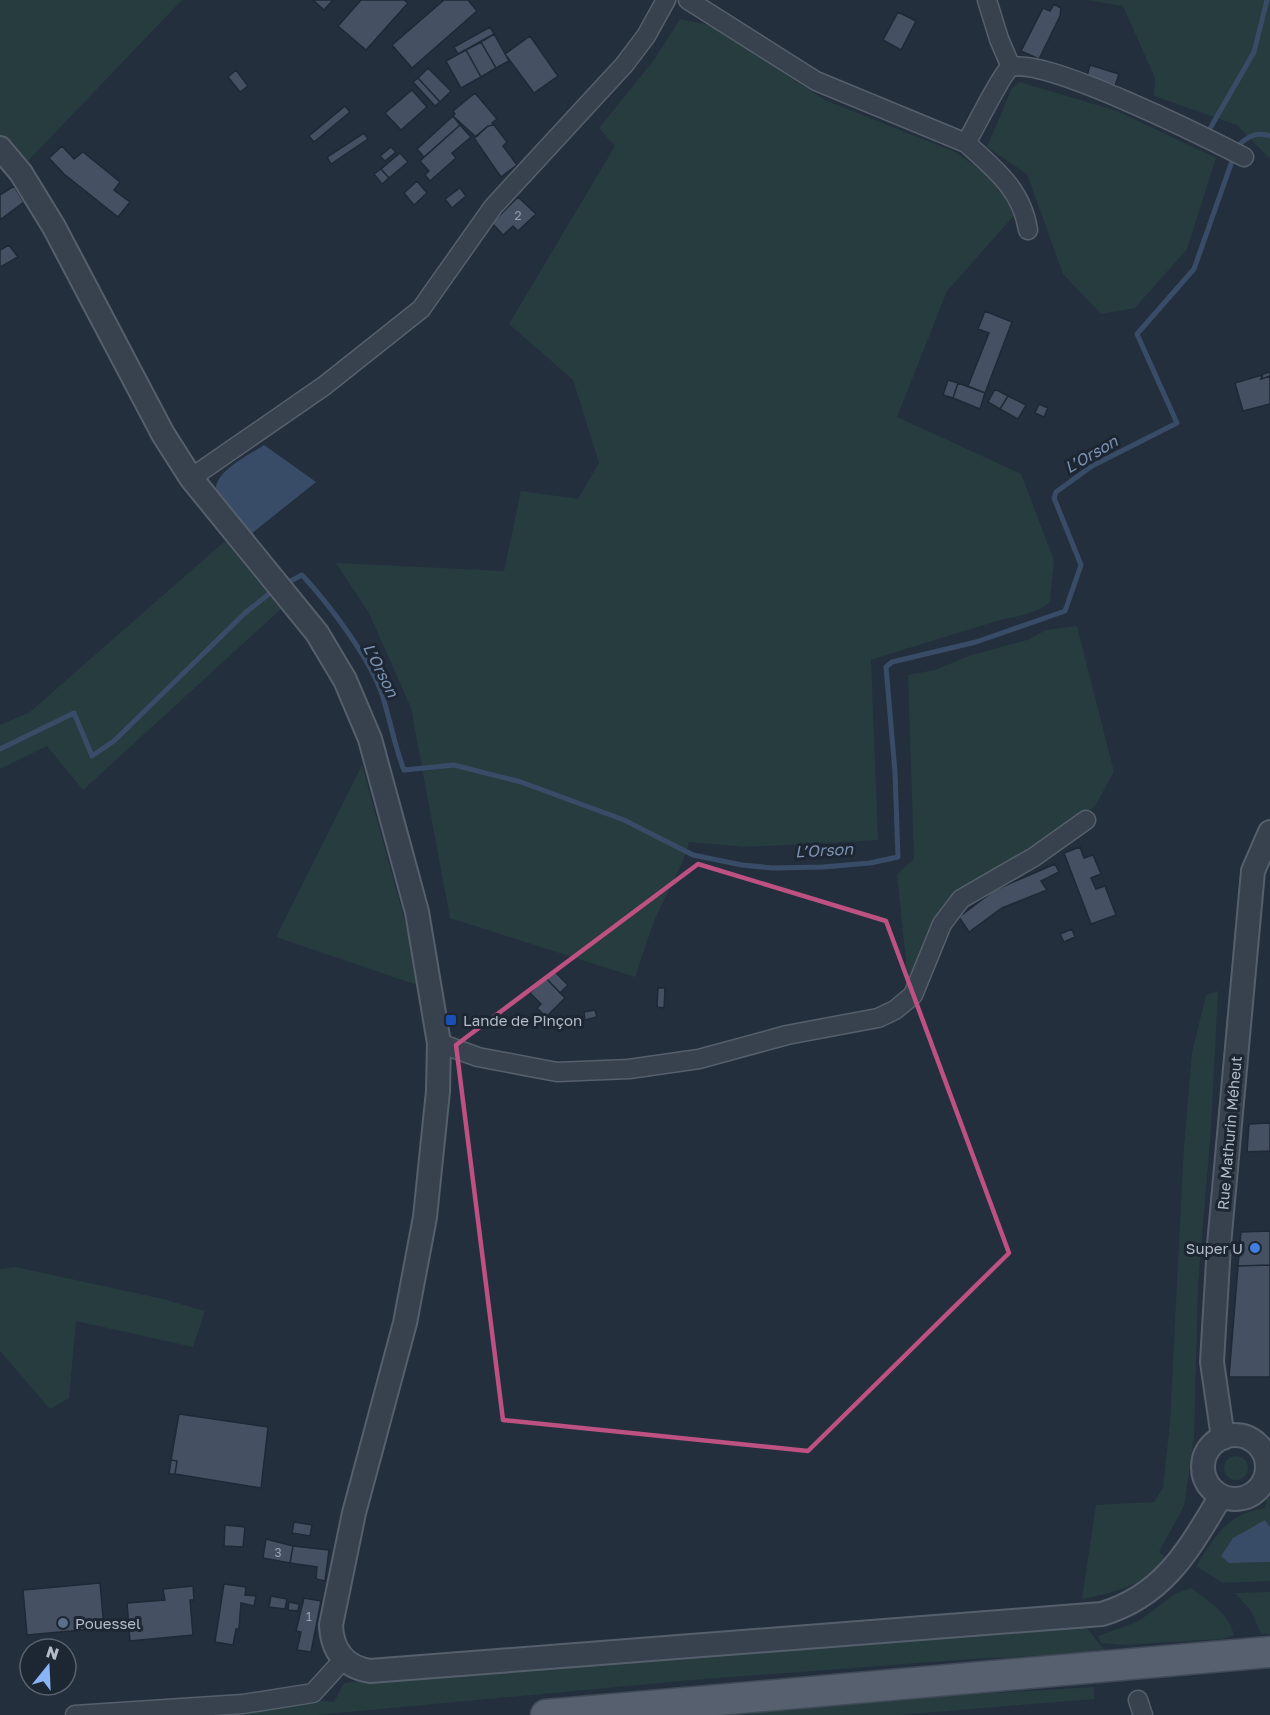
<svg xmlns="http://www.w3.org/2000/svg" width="1270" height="1715" viewBox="0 0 1270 1715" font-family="'Golos Text',sans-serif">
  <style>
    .green { fill: #263c3f }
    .water { fill: #394c67 }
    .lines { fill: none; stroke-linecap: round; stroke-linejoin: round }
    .stream { stroke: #394c67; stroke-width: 5 }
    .building { fill: #455162; stroke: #1f2835; stroke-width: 1.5 }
    .minor-casing { stroke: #565f6c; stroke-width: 21 }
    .tertiary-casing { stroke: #565f6c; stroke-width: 26 }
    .primary-casing { stroke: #414a57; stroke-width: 33 }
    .minor { stroke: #38414e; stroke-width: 18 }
    .tertiary { stroke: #38414e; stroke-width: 22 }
    .primary { stroke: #56606e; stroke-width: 30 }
    .marked { fill: none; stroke: #bd5182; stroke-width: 4.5; stroke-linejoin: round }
    .transit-dot { fill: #1a4fb4; stroke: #1d2633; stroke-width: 2 }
    .shop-dot { fill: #3f7fe0; stroke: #1d2633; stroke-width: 2 }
    .service-dot { fill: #5c6f8a; stroke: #1d2633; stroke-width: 2 }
    .labels { text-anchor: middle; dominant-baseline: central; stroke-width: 6; stroke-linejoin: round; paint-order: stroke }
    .number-label { font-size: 12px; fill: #98a1af }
    .poi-label { font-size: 15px; fill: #b4bcc9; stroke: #1d2633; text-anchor: start }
    .street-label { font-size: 15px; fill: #b4bcc9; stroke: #1d2633 }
    .water-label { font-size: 16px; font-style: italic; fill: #7c92b1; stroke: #1d2633 }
  </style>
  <rect width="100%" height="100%" fill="#242f3e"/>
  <path class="green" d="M0,0h182l-156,163 -26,-28z
    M1087,0h183v159l-33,-34 -83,-29 1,-18 -32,-72z
    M680,19l29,6 116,75 130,52 34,24 29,35 -71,80 -50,126 124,57 33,86 -4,42c-18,14 -35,14 -56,20 -41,12 -82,25 -123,38l7,180 -131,7 -58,-5 -6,19 -29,60 -19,56 -185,-59 -39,-210 -42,-95 -33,-50 168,8 17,-80 57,8 21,-36 -26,-83 -64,-56 106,-178 -16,-18 55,-68z
    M1020,82l97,29 99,47 -29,91 -52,59 -34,6 -38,-40 -36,-100 -40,-27 25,-59z
    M225,541l56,68 -198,181 -36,-44 -47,23v-44l30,-13z
    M1077,626l37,146 -19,34 -41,33 -81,45 -64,106 -12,-116 17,-15 -6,-184 27,-5 36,-15 56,-15 19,-10z
    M362,765l61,222 -147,-50z
    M1218,991l-7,136 -13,158 -4,154 -10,67 -25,46 6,5c-14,27 -56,37 -83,42l14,-94 58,-3 9,-14 7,-65 14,-278 8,-92 14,-58z
    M16,1267l147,32 42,12 -12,36 -117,-26 -7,77 -19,11 -50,-58v-82z
    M1224 1468a12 12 0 1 1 24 0a12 12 0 1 1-24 0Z
    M1267,1498h3v29l-5,-7 -25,43 30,-1v19l-47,2 -27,-17c21,-31 30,-52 69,-58z
    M1191,1588c18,14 37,24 43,47l-12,4 -98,6 -23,-2 -3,-7 41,-15 36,-27z
    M1270,1592v42h-9l-10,-23 -16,-18z
    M1086,1627l20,25 -133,7 -281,21 -376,35h-178l170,-16 26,3 10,-19 27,-3z
    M1094,1687v12l-196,16h-148l8,-8z"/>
  <path class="water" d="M264,445l52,37 -65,52 -35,-41c-4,-21 33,-38 48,-48z
    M1265,1520l5,7v35l-41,1 -8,-7 12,-18z"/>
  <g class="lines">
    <path class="stream" d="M1208,132l46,-80 13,-52
      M285,584l17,-9c27,29 67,82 80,119 8,25 12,51 22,76l50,-5 67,17 103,38 69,35 49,10 31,3 50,-1 47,-4 28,-6 -3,-85 -9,-105 6,-5 84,-20 89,-31 16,-46 -27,-67 2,-6 36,-26 85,-43 -40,-89 57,-65 43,-122c9,-10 19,-16 33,-11
      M0,749l74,-36 18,43 22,-15 131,-128 29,-23"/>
  </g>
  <path class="building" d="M313,0h20l-9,10z
    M361,0h43l4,3 -42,47 -28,-24z
    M444,0h24l9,11 -65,57 -20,-23z
    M1054,4l7,4 -1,8 -21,43 -18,-8 22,-43 7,3z
    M898,12l18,9 -15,29 -18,-10z
    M490,27l4,7 -36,20 -4,-7z
    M494,34l15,27 -13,7 -15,-26z
    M530,36l28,40 -24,17 -29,-39z
    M481,42l15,26 -15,9 -15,-27z
    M466,50l15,27 -20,11 -15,-27z
    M1090,65l29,9 -4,12 -28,-10z
    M428,68l23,23 -11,11 -22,-24z
    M236,70l12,16 -8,6 -12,-15z
    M418,78l22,24 -5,4 -22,-24z
    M412,90l15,17 -26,23 -16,-17z
    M475,93l22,26 -5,4 2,2 -6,1 -12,11 -23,-21 2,-2 -2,-3z
    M345,106l5,6 -36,30 -5,-6z
    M453,116l7,9 -36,32 -7,-8z
    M460,125l11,12 -19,16 4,5 -26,23 -5,-6 4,-4 -9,-10z
    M494,125l13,17 -4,4 14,19 -16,12 -27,-39 14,-12z
    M364,133l4,6 -37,25 -4,-7z
    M62,146l12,13 9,-7 37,30 -6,8 16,12 -12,15 -54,-43 -15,-16z
    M391,147l5,5 -11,9 -5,-5z
    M400,153l8,9 -19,16 -8,-9z
    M381,169l8,9 -7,6 -8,-10z
    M417,181l10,12 -13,12 -10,-12z
    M14,186l10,16 -24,18v-25z
    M460,188l6,8 -14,12 -7,-9z
    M518,197l18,17 -18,17 -5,-5 -10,9 -11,-12z
    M9,245l9,12 -18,10v-17z
    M985,311l27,11 -27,71 -17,-7 21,-53 -11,-4z
    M1270,372v4l-9,3 2,-5z
    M1262,375l-1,4 9,-3v28l-27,7 -8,-28z
    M948,380l10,3 -5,15 -10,-3z
    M958,383l27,10 -5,16 -27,-11z
    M995,389l13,7 -8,13 -12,-7z
    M1008,396l18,9 -8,14 -18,-10z
    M1039,404l9,4 -4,9 -9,-4z
    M1080,847l4,11 9,-3 8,19 -10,4 5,11 9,-3 11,29 -25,9 -27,-71z
    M1055,864l4,8 -18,9 6,9 -45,18 -33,24 -10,-15 36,-27z
    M1072,929l3,8 -11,5 -4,-8z
    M553,970l15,15 -8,8 -15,-16z
    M545,977l20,21 -19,19 -9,-9 4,-4 -11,-11z
    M658,988h7l-1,20 -7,-1z
    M595,1010l2,7 -12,3 -1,-8z
    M1270,1123v28l-23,1 2,-28z
    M1270,1231v34l-32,1 3,-34z
    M1270,1265v112h-41l9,-111z
    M179,1414l89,13 -7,61 -86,-14 2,-13 -6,-1z
    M171,1460l6,1 -2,13h-6z
    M294,1522l18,3 -2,11 -18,-3z
    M225,1525l20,2 -2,20 -19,-1z
    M266,1539l27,7 -3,17 -27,-5z
    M293,1546l36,4 -4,31 -9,-2 1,-12 -27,-4z
    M100,1583l4,45 -77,7 -4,-45z
    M224,1584l22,3 -1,8 11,1 -2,10 -13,-3 -2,26h-3l-3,16 -18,-3z
    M193,1586l1,14h-4l3,35 -63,6 -3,-38 38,-3 -2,-11z
    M271,1596l16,3 -2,10 -16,-2z
    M304,1598l17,3 -10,51 -14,-2 4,-18 -5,-1z
    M289,1602l10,2 -1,7 -10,-1z"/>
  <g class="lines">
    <defs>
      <path id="minor" d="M688,0l128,81 150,62c8,-13 36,-70 44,-75 28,-15 201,72 234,89
        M987,0l12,39 12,28
        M966,143c29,26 56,47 62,87
        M191,478l133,-92 97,-77 72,-102 131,-142 22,-29 20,-36
        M439,1043l39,14 79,15 72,-3 70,-10 88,-24 91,-17 17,-8 18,-15 29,-71 19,-25 73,-42 52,-37
        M1138,1700l5,15
        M75,1715l168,-11 70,-11 30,-33"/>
      <path id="tertiary" d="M0,148l21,25 33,54 109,207 28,44 126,155 28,47 25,59 47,173 22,131 -1,48 -13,126 -20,106 -51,190 -23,112c1,26 14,42 39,46l732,-57c63,-19 87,-65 119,-118
        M1203 1467a32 32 0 1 1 64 0a32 32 0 1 1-64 0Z
        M1223,1438l-11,-76 7,-117 34,-374 17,-39"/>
      <path id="primary" d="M546,1715l724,-63"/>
    </defs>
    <use href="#minor" class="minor-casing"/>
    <use href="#tertiary" class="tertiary-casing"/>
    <use href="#primary" class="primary-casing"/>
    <use href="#minor" class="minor"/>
    <use href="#tertiary" class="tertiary"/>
    <use href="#primary" class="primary"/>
  </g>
  <path class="marked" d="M698,864l188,57 123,332 -201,198 -305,-31 -47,-375z"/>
  <rect class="transit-dot" x="445" y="1014" width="12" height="12" rx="3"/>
  <circle class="shop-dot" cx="1255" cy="1248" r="6"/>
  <circle class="service-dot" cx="63" cy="1623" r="6"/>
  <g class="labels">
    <g class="number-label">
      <text x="518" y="215">2</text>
      <text x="278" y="1552">3</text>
      <text x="309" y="1616">1</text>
    </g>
    <g class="poi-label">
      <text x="463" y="1020">Lande de Pinçon</text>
      <text x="1243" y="1248" text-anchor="end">Super U</text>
      <text x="75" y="1623">Pouessel</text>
    </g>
    <g class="street-label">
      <text transform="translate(1229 1133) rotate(-85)">Rue Mathurin Méheut</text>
    </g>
    <g class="water-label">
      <text transform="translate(1091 454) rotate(-30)">L’Orson</text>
      <text transform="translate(381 670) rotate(63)">L’Orson</text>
      <text transform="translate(824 850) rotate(-3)">L’Orson</text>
    </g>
  </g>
  <g transform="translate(48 1667) rotate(18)"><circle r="28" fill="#1d2633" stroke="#59626f" stroke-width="1.5"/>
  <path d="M0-4.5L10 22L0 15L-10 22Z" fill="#8ab4f8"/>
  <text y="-9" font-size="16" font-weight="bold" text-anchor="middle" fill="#b4bcc9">N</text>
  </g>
</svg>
